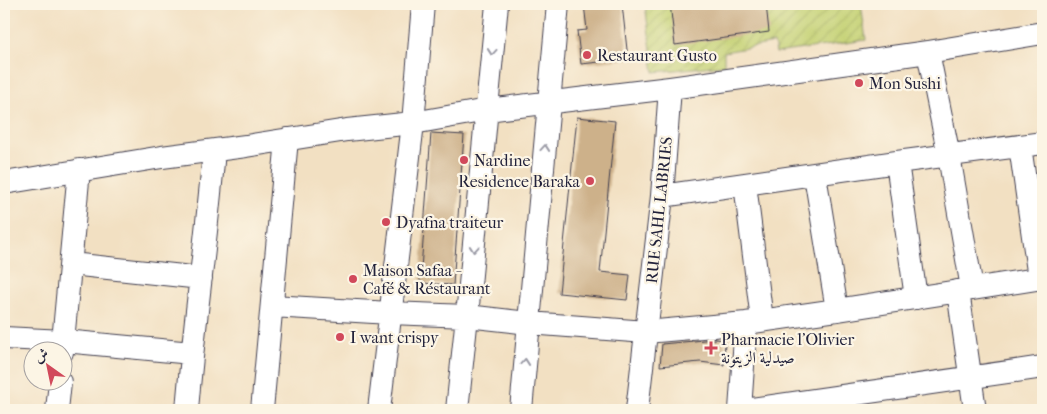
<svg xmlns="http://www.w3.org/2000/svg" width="1047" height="414" viewBox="0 0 1047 414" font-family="'IM FELL French Canon',Amiri,serif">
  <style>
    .garden { fill: url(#garden-furrows); stroke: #747a58 }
    .building { fill: #cdb18a }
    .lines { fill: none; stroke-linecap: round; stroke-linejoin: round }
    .minor-casing { stroke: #413e4f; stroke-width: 24 }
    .minor { stroke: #fff; stroke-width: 22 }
    .oneway { stroke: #9c9ca7 }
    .poi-dot { fill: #d1495b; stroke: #fcf5e5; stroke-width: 2 }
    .labels { text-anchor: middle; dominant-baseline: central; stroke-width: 4.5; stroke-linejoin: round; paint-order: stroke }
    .poi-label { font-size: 16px; fill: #22223b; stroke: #fcf5e5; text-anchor: start }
    .street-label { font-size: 16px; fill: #22223b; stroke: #fcf5e5 }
  </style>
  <defs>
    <pattern id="garden-furrows" width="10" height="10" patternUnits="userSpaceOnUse" patternTransform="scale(1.25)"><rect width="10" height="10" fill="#c5d274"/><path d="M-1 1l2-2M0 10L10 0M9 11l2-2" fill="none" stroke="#a9b465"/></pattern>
  </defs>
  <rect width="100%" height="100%" fill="#fcf5e5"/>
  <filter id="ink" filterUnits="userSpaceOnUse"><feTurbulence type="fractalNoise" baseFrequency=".02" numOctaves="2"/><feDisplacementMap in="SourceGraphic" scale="10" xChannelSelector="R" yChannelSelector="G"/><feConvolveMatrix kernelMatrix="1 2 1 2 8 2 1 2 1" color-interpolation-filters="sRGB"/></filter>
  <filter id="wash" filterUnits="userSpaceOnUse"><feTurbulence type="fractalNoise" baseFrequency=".0096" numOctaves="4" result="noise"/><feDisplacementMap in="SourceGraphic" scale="20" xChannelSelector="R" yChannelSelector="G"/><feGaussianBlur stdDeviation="1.12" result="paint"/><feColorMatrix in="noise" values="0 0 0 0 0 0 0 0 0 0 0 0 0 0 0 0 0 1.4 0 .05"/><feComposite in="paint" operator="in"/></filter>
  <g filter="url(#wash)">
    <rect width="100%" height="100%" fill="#f2e0c2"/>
    <path class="garden" d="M645,4h216l5,36 -90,13 -2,-10 -50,9v13l-70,7z"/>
    <g id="blocks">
      <path class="building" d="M584,4h38l6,55 -47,5 -4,-33 10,-1z
        M670,4h96l3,28 -94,13z
        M577,117l38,4 -15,151 30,3 -3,25 -68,-7z
        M431,133l33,2 -11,150 -33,-2z
        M715,339l10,1 -1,25 -24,-3 -40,4 2,-22z"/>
    </g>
  </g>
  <g filter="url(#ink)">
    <use href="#blocks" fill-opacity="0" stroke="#413e4f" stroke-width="1"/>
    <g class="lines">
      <defs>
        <path id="minor" d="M928,52l21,104 23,132
          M1020,146l19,132
          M897,162l19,136
          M815,175l22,135
          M4,183l158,-26 84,-11 101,-16 66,-7 74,-13 183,-22 258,-36 115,-19
          M745,184l17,136
          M662,196l235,-34 146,-19
          M71,264l130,14
          M958,291l17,119
          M272,306l118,7 77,3 62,7 117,9 100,-9 91,-13 206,-32
          M4,338l60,3 128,12
          M62,352l17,-182
          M57,410l3,-28
          M187,410c7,-87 20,-173 27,-260
          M262,410l25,-271
          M379,410l34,-287 10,-119
          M457,410l10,-94 30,-312
          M521,410l37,-406
          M637,410l25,-214 8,-108
          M740,410l6,-87
          M745,410l298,-43"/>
      </defs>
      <use href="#minor" class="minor-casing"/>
      <use href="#minor" class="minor"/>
    </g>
    <defs><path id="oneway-chevron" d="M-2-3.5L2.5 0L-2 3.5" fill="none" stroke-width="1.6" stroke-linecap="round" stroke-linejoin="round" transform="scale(1.25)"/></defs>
    <g class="oneway">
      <use href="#oneway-chevron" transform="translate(492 52) rotate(95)"/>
      <use href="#oneway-chevron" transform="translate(545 148) rotate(-85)"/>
      <use href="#oneway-chevron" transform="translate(474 249) rotate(95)"/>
      <use href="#oneway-chevron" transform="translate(525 362) rotate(-85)"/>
    </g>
  </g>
  <g class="poi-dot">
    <circle cx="587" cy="55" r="5"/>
    <circle cx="859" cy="83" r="5"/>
    <circle cx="464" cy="160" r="5"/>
    <circle cx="590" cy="181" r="5"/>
    <circle cx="386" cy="222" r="5"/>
    <circle cx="353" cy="279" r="5"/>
    <circle cx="340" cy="337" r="5"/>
    <path d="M708.5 340.5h5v5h5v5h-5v5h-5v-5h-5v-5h5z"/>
  </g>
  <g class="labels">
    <g class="poi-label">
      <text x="597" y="55">Restaurant Gusto</text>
      <text x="869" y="83">Mon Sushi</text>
      <text x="474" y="160">Nardine</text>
      <text x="580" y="181" text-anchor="end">Residence Baraka</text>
      <text x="396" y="222">Dyafna traiteur</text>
      <text x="363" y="270">Maison Safaa -<tspan x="363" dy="18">Café &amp; Réstaurant</tspan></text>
      <text x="350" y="337">I want crispy</text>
      <text x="721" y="339">Pharmacie l'Olivier<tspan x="721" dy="18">صيدلية الزيتونة</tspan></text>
    </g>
    <g class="street-label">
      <text transform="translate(659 210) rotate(-84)">RUE SAHL LABRIES</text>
    </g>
  </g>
  <rect width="1047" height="414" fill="none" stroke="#fcf5e5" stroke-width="20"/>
  <g transform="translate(48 366) rotate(327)"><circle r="24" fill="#fcf5e5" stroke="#a5a1a1"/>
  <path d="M0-4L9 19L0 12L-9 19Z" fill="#d1495b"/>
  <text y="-8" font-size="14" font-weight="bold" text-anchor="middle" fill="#22223b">ش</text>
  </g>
</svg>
